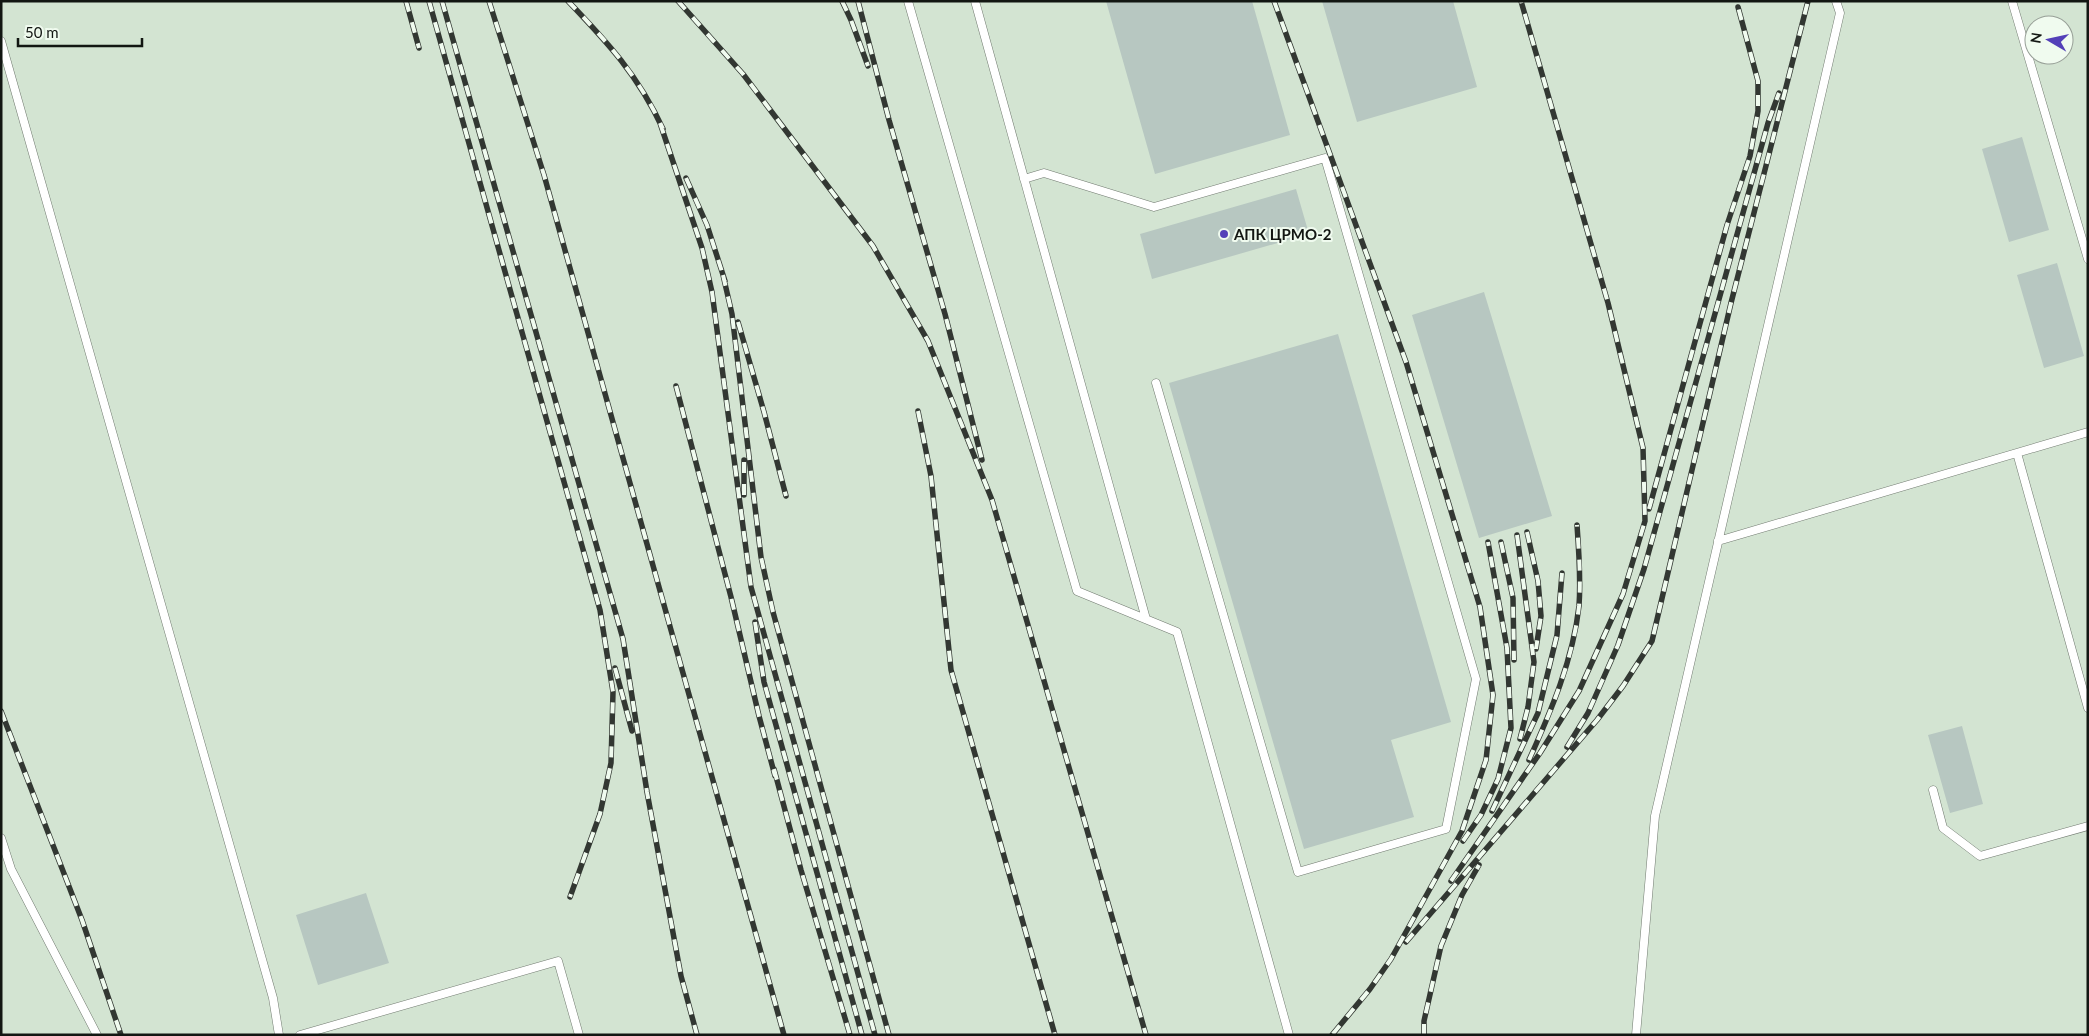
<svg xmlns="http://www.w3.org/2000/svg" width="2089" height="1036" viewBox="0 0 2089 1036" font-family="Lato,sans-serif">
  <style>
    .built { fill: #d3e4d2; fill-rule: evenodd }
    .building { fill: #b7c7c1 }
    .lines { fill: none; stroke-linecap: round; stroke-linejoin: round }
    .lane-casing { stroke: #727b71; stroke-width: 9 }
    .lane { stroke: #fff; stroke-width: 8 }
    .rail-casing { stroke: #323732; stroke-width: 5.5 }
    .rail { stroke: #f0fbef; stroke-width: 4; stroke-dasharray: 11; stroke-linecap: butt }
    .poi-dot { fill: #5340b8; stroke: #f0fbef; stroke-width: 2 }
    .labels { text-anchor: middle; dominant-baseline: central; stroke-width: 4; stroke-linejoin: round; paint-order: stroke }
    .poi-label { font-size: 15px; font-weight: bold; fill: #121612; stroke: #f0fbef; text-anchor: start }
  </style>
  <rect width="100%" height="100%" fill="#e2ede2"/>
  <path class="built" d="M1,1h2087v1034h-2087zM2034,25h30v30h-30z"/>
  <path class="building" d="M1106,1h146l38,134 -135,39z
    M1322,1h131l24,86 -120,35z
    M2022,137l27,93 -40,12 -27,-93z
    M1296,189l13,45 -157,45 -12,-45z
    M2057,263l27,93 -40,12 -27,-93z
    M1484,292l68,224 -73,22 -67,-223z
    M1338,334l113,388 -60,18 23,77 -110,32 -135,-466z
    M1962,726l21,78 -33,9 -22,-78z
    M366,893l23,70 -71,22 -22,-70z"/>
  <g class="lines">
    <defs>
      <path id="lane" d="M908,1l169,590 100,41 112,403
        M975,1l171,618
        M2012,1l76,258
        M1,41l272,957 6,37
        M1024,179l20,-6 110,34 171,-49 151,521 -30,150 -148,43 -142,-489
        M2017,453l71,255
        M1718,541l370,-109
        M1933,790l10,38 37,28 108,-30
        M1,838l10,31 86,166
        M300,1035l258,-74 21,74
        M1636,1035l19,-219 185,-803 -4,-12"/>
    </defs>
    <use href="#lane" class="lane-casing"/>
    <use href="#lane" class="lane"/>
    <defs>
      <path id="rail" d="M406,1l13,47
        M429,1l171,609 13,82 -2,71 -11,51 -30,83
        M442,1l181,638 24,153 34,184 16,59
        M489,1l55,174 240,860
        M568,1c40,42 70,74 95,128
        M678,1l65,73 130,172 55,95 64,159 154,535
        M842,1l9,19 17,46
        M858,1l31,119 56,194 37,146
        M1274,1l132,361 74,245 13,88 -7,65 -24,71 -71,128 -21,30 -38,46
        M660,123l42,125 10,44 39,295 124,448
        M686,178l21,47 18,56
        M723,275l9,39 29,243 12,55 116,423
        M738,322l26,90 22,84
        M676,386l55,211 28,119 16,60
        M918,411l13,65 20,194 104,365
        M744,495v-35
        M1649,509l78,-284 23,-69 8,-45v-30l-20,-74
        M1527,532l11,49 3,35 -5,33
        M1517,535l17,127 -6,45 -8,32
        M1501,542l12,56 1,62
        M755,622l9,60 98,353
        M615,668l17,63
        M1,711l81,209 39,115
        M1567,747l21,-34 30,-68 26,-76 124,-446 11,-30
        M1529,760c22,-49 44,-100 50,-154 2,-27 0,-54 -2,-81
        M774,769l27,101 49,165
        M1492,811l46,-98 19,-78 5,-62
        M1463,841l18,-26 17,-36 13,-51 -4,-80 -19,-106
        M1451,881l89,-128 39,-62 44,-97 22,-73 -2,-73 -35,-145 -87,-302
        M1406,942l191,-222 26,-34 29,-45 79,-338 77,-302
        M1424,1035v-14l17,-75 21,-51 17,-30"/>
    </defs>
    <use href="#rail" class="rail-casing"/>
    <use href="#rail" class="rail"/>
  </g>
  <circle class="poi-dot" cx="1224" cy="234" r="5"/>
  <g class="labels">
    <g class="poi-label">
      <text x="1234" y="234">АПК ЦРМО-2</text>
    </g>
  </g>
  <rect width="2089" height="1036" fill="none" stroke="#121612" stroke-width="5"/>
  <g transform="translate(2049 40) rotate(279)"><circle r="24" fill="#f0fbef" stroke="#979f97"/>
  <path d="M0-4L9 19L0 12L-9 19Z" fill="#5340b8"/>
  <text y="-8" font-size="14" font-weight="bold" text-anchor="middle" fill="#121612">N</text>
  </g>
  <path d="M18 38v8h124v-8" fill="none" stroke="#121612" stroke-width="2.5"/>
  <text x="25" y="38" font-size="15" fill="#121612" stroke="#f0fbef" stroke-width="4" paint-order="stroke">50 m</text>
</svg>
